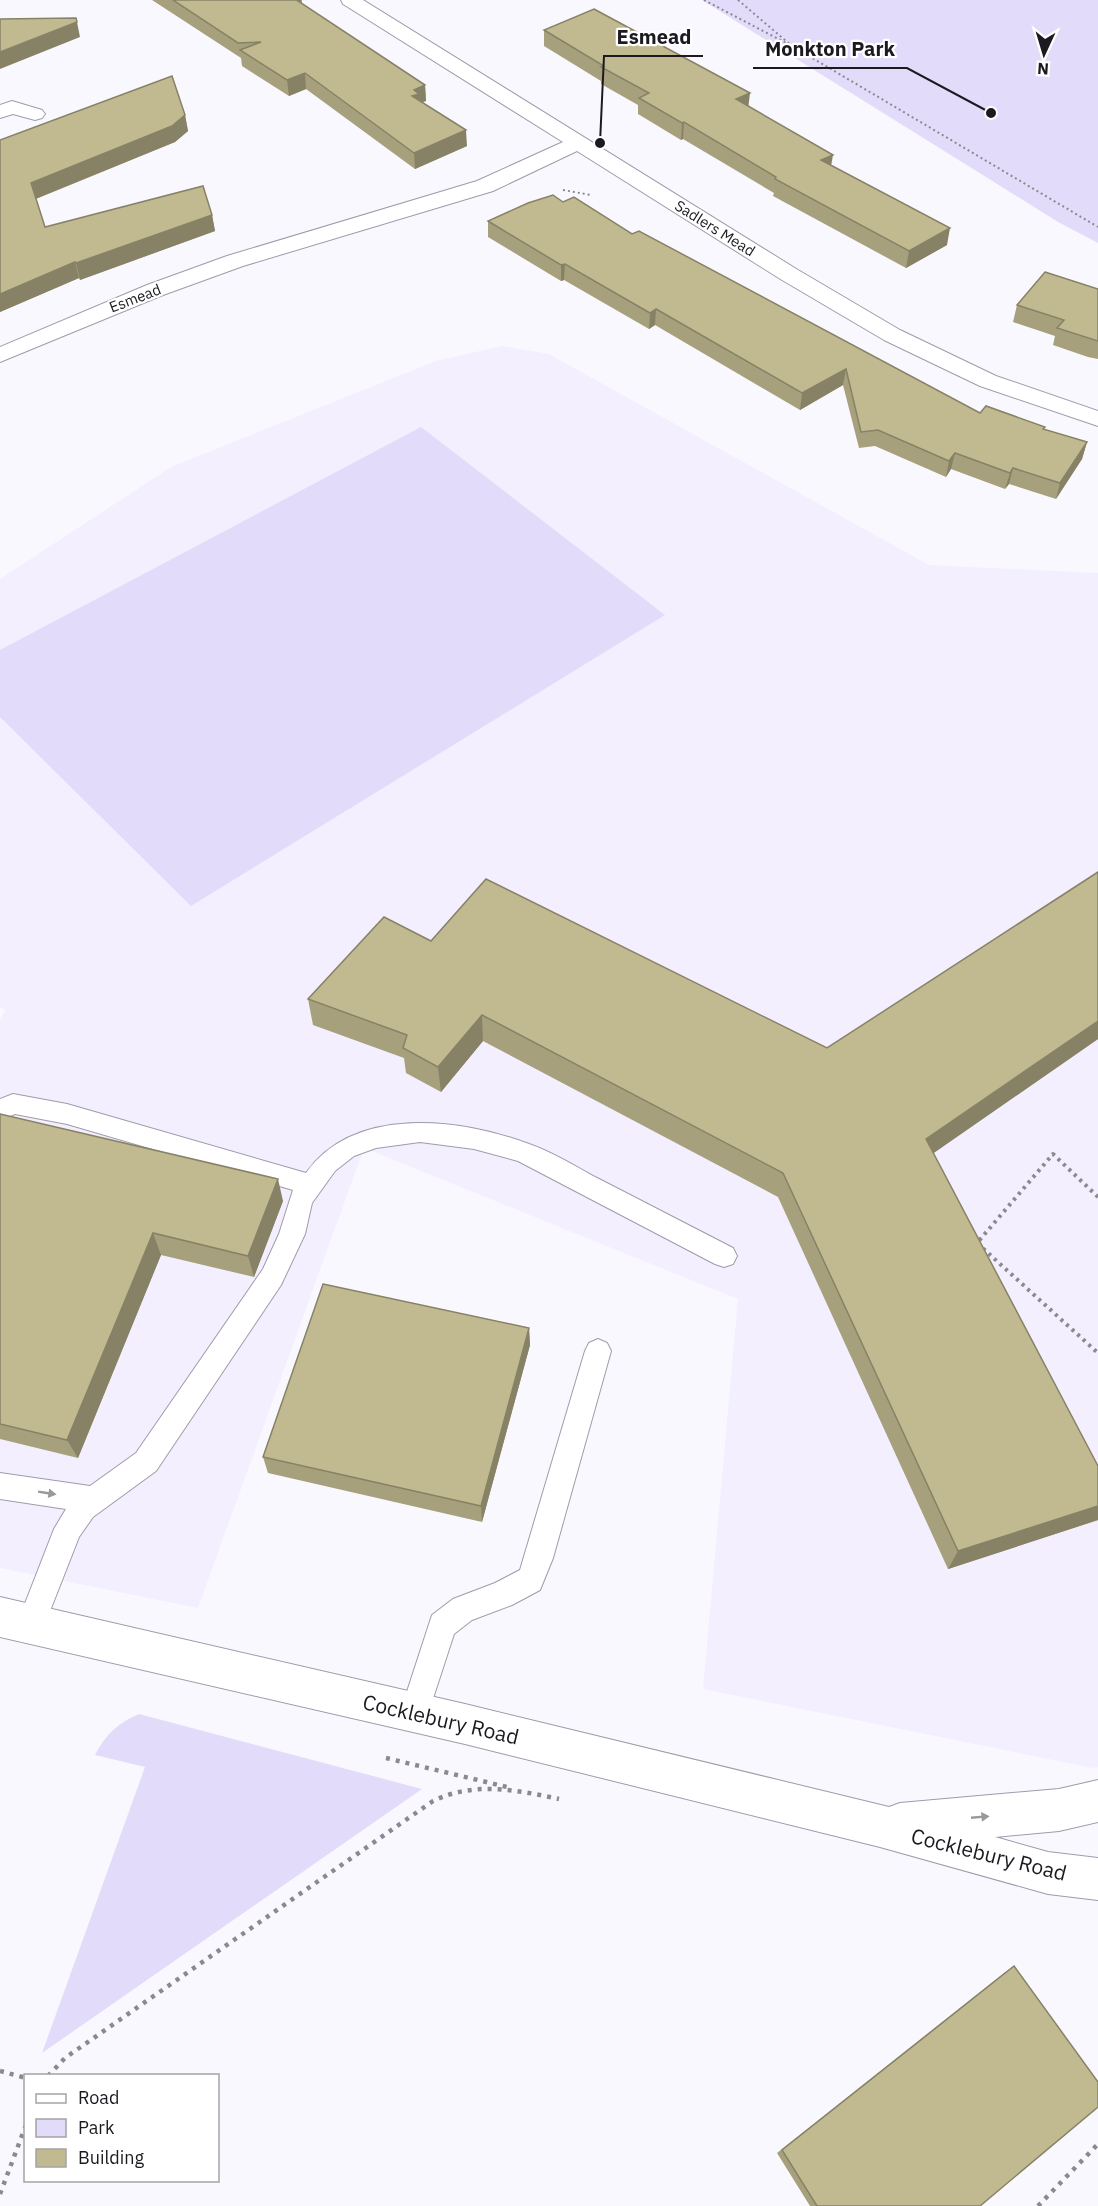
<svg xmlns="http://www.w3.org/2000/svg" width="1098" height="2206" viewBox="0 0 1098 2206" font-family="'IBM Plex Sans',sans-serif">
  <style>
    .built { fill: #f3effe }
    .green { fill: #e3dbfa }
    .lines { fill: none; stroke-linecap: round; stroke-linejoin: round }
    .service-casing { stroke: #9f9baa; stroke-width: 2 }
    .minor-casing { stroke: #9f9baa; stroke-width: 2 }
    .path-far2 { stroke: #8b898f; stroke-width: 2; stroke-dasharray: 2 3; stroke-linecap: butt }
    .path-far1 { stroke: #8b898f; stroke-width: 4; stroke-dasharray: 3 4.5; stroke-linecap: butt }
    .path { stroke: #8b898f; stroke-width: 4.5; stroke-dasharray: 4 6; stroke-linecap: butt }
    .service { fill: #fff; fill-rule: evenodd }
    .minor { fill: #fff; fill-rule: evenodd }
    .wall { fill: #a6a07d }
    .shaded-wall { fill: #878266 }
    .building { fill: #c1ba91; stroke: #878266; stroke-width: 1.5 }
    .oneway { fill: #99989b }
    .labels { text-anchor: middle; dominant-baseline: central; stroke-width: 4.5; stroke-linejoin: round; paint-order: stroke }
    .far-street-label { font-size: 15px; fill: #1c1a20; stroke: #fff }
    .near-street-label { font-size: 21px; fill: #1c1a20; stroke: #fff }
    .leader { fill: none; stroke: #1c1a20; stroke-width: 2 }
    .callout-dot { fill: #1c1a20; stroke: #fff; stroke-width: 2 }
    .callout-label { font-size: 20px; text-anchor: middle; font-weight: bold; fill: #1c1a20; stroke: #fff; stroke-width: 4.5; stroke-linejoin: round; paint-order: stroke }
  </style>
  <rect width="100%" height="100%" fill="#faf8ff"/>
  <path class="built" d="M502,346l47,8 380,211 169,8v1194l-5,1 -390,-79 35,-390 -374,-151 -166,460 -198,-40v-549l5,-9 -5,-3v-428l171,-112 265,-106z"/>
  <path class="green" d="M702,0h396v243l-40,-21z
    M421,427l244,188 -474,291 -191,-189v-67z
    M139,1714l283,75 -380,264 103,-286 -50,-12c10,-20 24,-33 44,-41z"/>
  <g class="lines">
    <defs>
      <path id="service" d="M13,1094l54,10 239,69c48,-68 154,-55 223,-29 24,8 47,23 70,35 45,23 89,46 134,69l4,8 -4,8 -9,3 -9,-3 -197,-103 -44,-12 -54,-7 -44,6 -22,8 -19,15 -23,32 -7,31 -24,51 -125,186 -63,46 -14,20 -38,97 -10,4 -10,-4 -4,-10 37,-95 12,-20 -66,-10v-26l90,13 46,-33 127,-184 16,-35 14,-44 -226,-66 -52,-10 -15,6v-21z
        M598,1339l9,4 4,8 -58,207 -13,32 -28,15 -40,15 -18,14 -29,89 -10,5 -10,-5 -5,-10 32,-98 21,-16 42,-16 25,-13 65,-219 4,-8z"/>
      <path id="minor" d="M341,0h22l435,270 102,60 96,46 102,35v15l-118,-40 -96,-46 -102,-60 -205,-129 -84,40 -250,75 -80,29 -163,67v-15l147,-62 80,-29 250,-75 86,-39 -220,-138z
        M12,101l30,9 3,4 -3,4 -7,2 -22,-6 -13,4v-13z
        M0,1597l465,107 424,103 11,-4 159,-14 39,-9v42l-39,9 -64,6 53,15 50,6v42l-50,-6 -168,-47 -415,-103 -465,-107z"/>
    </defs>
    <use href="#service" class="service-casing"/>
    <use href="#minor" class="minor-casing"/>
    <path class="path-far2" d="M704,0l82,43
      M738,0l54,46 306,181
      M563,190l28,5"/>
    <path class="path-far1" d="M1098,1197l-45,-43 -76,89 121,110"/>
    <path class="path" d="M386,1758l121,29
      M0,2071l26,7
      M48,2076l17,-18 368,-257c41,-20 84,-11 126,-2
      M0,2194l26,-69
      M1038,2206l60,-62"/>
    <use href="#service" class="service"/>
    <use href="#minor" class="minor"/>
  </g>
  <path class="wall" d="M152,0h150v4l123,81 1,16 -4,1 45,44 -52,23 -109,-80 -17,7 -47,-30 -1,-8z
    M544,30l204,77 83,59 116,79 -41,23 -133,-72 1,-3 -91,-54 -2,1 -43,-26v-9l-37,-21v-3l-57,-35z
    M185,115l3,16 -13,11 -139,57 9,28 167,-12 3,16 -135,49 -1,-2 -79,34v-172z
    M563,202l69,32 348,179 65,14 -1,2 43,13 -5,17 -26,40 -47,-15 -4,5 -54,-20 -5,8 -71,-31 -16,2 -16,-63 -43,25 -145,-85 -6,4 -85,-49 -3,1 -73,-44v-16z
    M1098,289v70l-10,-2 -35,-12 2,-9 -42,-14 4,-17z
    M431,941l396,107 271,-9 -165,114 165,313v54l-150,49 -170,-372 -295,-156 -42,51 -35,-19 -2,-15 -91,-33 -5,-26z
    M0,1114l283,87 -29,76 -93,-22 -83,203 -78,-19z
    M529,1328l1,17 -48,177 -214,-49 -5,-16z
    M1014,1966l-34,240h-170l-33,-53 227,-180z"/>
  <path class="shaded-wall" d="M77,22l3,15 -80,32v-17z
    M305,73l1,16 -17,7 -2,-16z
    M425,85l1,16 -6,2 -8,-7 2,-6z
    M750,93l-2,17 -12,-11z
    M185,115l3,16 -13,11 -140,57 -4,-16z
    M684,122l-1,17 -2,1 1,-17z
    M466,130l1,16 -52,23 -1,-16z
    M833,155l-3,17 -9,-12z
    M212,215l3,16 -135,49 -4,-17z
    M950,228l-3,17 -41,23 3,-17z
    M75,262l4,16 -79,34v-18z
    M565,264l-1,16 -3,1v-16z
    M656,309l-1,16 -6,4 1,-16z
    M846,369l-3,16 -43,25 2,-17z
    M1087,442l-5,17 -26,40 4,-16z
    M955,453l-4,16 -5,8 3,-16z
    M1013,468l-4,16 -4,5 5,-16z
    M482,1015l1,26 -42,51 -3,-25z
    M1098,1021v18l-180,125 8,-25z
    M278,1179l5,22 -29,76 -6,-21z
    M153,1233l8,22 -83,203 -11,-18z
    M529,1328l1,17 -48,177 -1,-16z
    M1098,1506v14l-150,49 10,-18z"/>
  <path class="building" d="M173,0h128l-3,1 127,84 -11,5 5,4 -7,2 54,34 -52,23 -109,-80 -18,7 -47,-30 21,-8 -23,1z
    M594,9l156,84 -14,6 97,56 -12,5 129,68 -41,23 -134,-72 1,-2 -92,-55 -2,1 -43,-25 10,-5 -48,-26 3,-1 -60,-36z
    M76,18l1,4 -77,30v-33z
    M172,76l13,39 -13,11 -141,57 14,44 158,-41 9,29 -136,48 -1,-1 -75,32v-154z
    M553,195l10,7 11,-5 58,37 7,-3 341,182 6,-7 59,21 -2,2 44,13 -27,41 -47,-15 -3,5 -55,-20 -6,8 -71,-31 -17,2 -15,-63 -44,24 -146,-84 -6,4 -85,-49 -4,1 -73,-44 40,-18z
    M1045,272l53,17v52l-41,-13 7,-8 -47,-15z
    M1098,872v149l-172,118 172,327v40l-140,45 -175,-378 -301,-158 -44,52 -35,-19 4,-13 -99,-36 76,-82 47,24 55,-62 341,169z
    M0,1114l278,65 -30,77 -95,-23 -86,207 -67,-16z
    M323,1284l206,44 -48,178 -218,-49z
    M1014,1966l84,116v25l-118,99h-163l-35,-56z"/>
  <defs><path id="oneway-solid" d="M-6-.8H1V-3.2L6.5 0L1 3.2V.8H-6Z" transform="scale(1.5)"/></defs>
  <g class="oneway">
    <use href="#oneway-solid" transform="translate(47 1493) rotate(9)"/>
    <use href="#oneway-solid" transform="translate(980 1817) rotate(-5)"/>
  </g>
  <g class="labels">
    <g class="far-street-label">
      <text transform="translate(715 228) rotate(32)">Sadlers Mead</text>
      <text transform="translate(135 298) rotate(-21)">Esmead</text>
    </g>
    <g class="near-street-label">
      <text transform="translate(441 1719) rotate(13)">Cocklebury Road</text>
      <text transform="translate(989 1854) rotate(14)">Cocklebury Road</text>
    </g>
  </g>
  <path class="leader" d="M600 143L604 56H703M991 113L907 68H753"/>
  <g class="callout-dot">
    <circle cx="600" cy="143" r="6"/>
    <circle cx="991" cy="113" r="6"/>
  </g>
  <g class="callout-label">
    <text x="654" y="44">Esmead</text>
    <text x="830" y="56">Monkton Park</text>
  </g>
  <rect x="24" y="2074" width="195" height="108" fill="#ffffff" stroke="#a4a3a6" stroke-width="1.5"/>
  <rect x="36" y="2094" width="30" height="9" fill="#ffffff" stroke="#a4a3a6" stroke-width="1.5"/>
  <text x="78" y="2104" font-size="18" fill="#1c1a20">Road</text>
  <rect x="36" y="2119" width="30" height="18" fill="#e3dbfa" stroke="#a4a3a6" stroke-width="1.5"/>
  <text x="78" y="2134" font-size="18" fill="#1c1a20">Park</text>
  <rect x="36" y="2149" width="30" height="18" fill="#c1ba91" stroke="#a4a3a6" stroke-width="1.5"/>
  <text x="78" y="2164" font-size="18" fill="#1c1a20">Building</text>
  <g transform="translate(1044 54) rotate(184)" stroke="#ffffff" stroke-width="4.5" paint-order="stroke">
  <path d="M0-4.5L10 22L0 15L-10 22Z" fill="#1c1a20"/>
  <text y="-9" font-size="16" font-weight="bold" text-anchor="middle" fill="#1c1a20">N</text>
  </g>
</svg>
